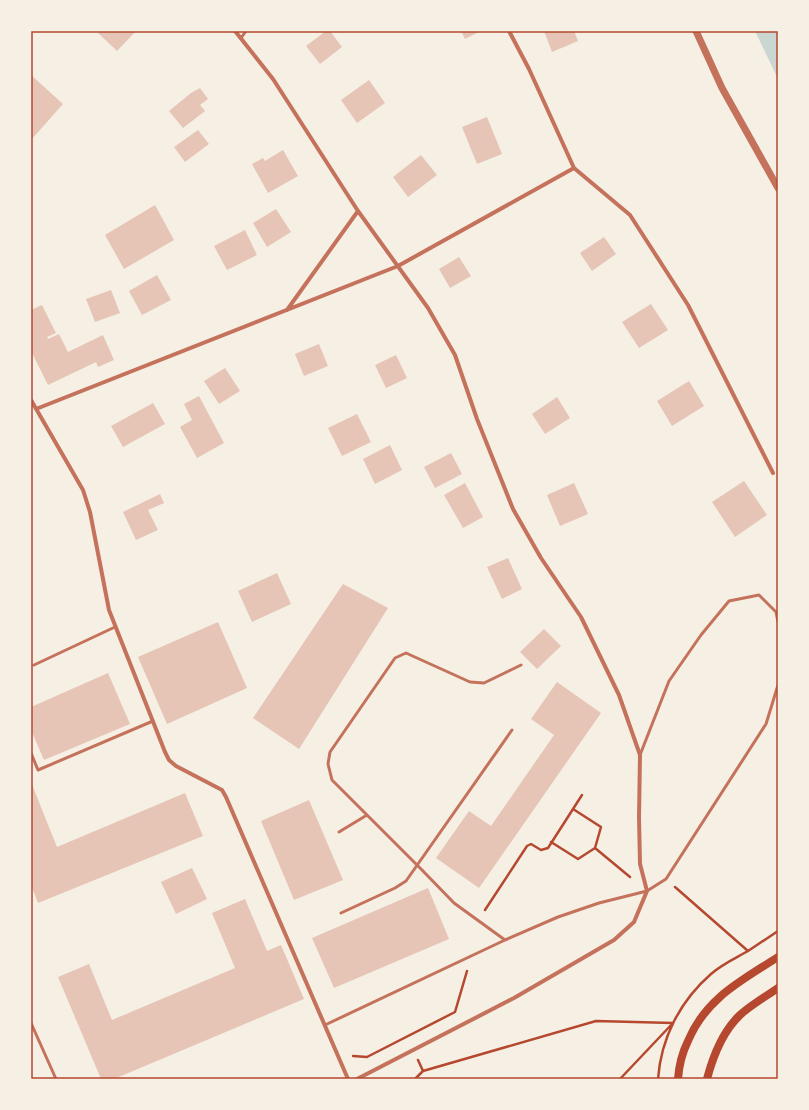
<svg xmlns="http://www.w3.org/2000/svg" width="809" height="1110" viewBox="0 0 809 1110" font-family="Montserrat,sans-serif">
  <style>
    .water { fill: #c9d6d2 }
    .building { fill: #e6c5b7 }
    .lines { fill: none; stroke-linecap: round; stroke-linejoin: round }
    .path { stroke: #b5482f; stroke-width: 2.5 }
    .service { stroke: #c5725c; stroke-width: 3 }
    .minor { stroke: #c5725c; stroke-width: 4 }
    .tertiary { stroke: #c5725c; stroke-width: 7 }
    .secondary { stroke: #b5482f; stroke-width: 8 }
    .neatline { fill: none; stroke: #b5482f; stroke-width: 1.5 }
  </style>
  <rect width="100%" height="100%" fill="#f6efe4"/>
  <path class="water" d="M755,31h23v48z"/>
  <path class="building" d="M101,31h35l-19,20 -19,-18z
    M326,31h4l12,16 -22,17 -14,-18z
    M461,31h20l-16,8z
    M544,31h30l4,10 -26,11z
    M31,75l32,29 -32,36z
    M369,80l16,23 -28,20 -16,-23z
    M200,88l8,11 -8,6 5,6 -22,17 -14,-17 22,-18z
    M487,117l15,37 -25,10 -15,-37z
    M198,130l11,14 -24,18 -11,-15z
    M283,150l15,26 -30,17 -16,-29 11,-6 2,3z
    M421,155l16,20 -29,22 -15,-20z
    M155,205l19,35 -50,29 -19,-34z
    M276,209l15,23 -24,15 -14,-24z
    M245,230l12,25 -30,15 -13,-24z
    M604,237l12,17 -24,17 -12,-18z
    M459,257l12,19 -21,12 -11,-19z
    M157,275l14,25 -29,15 -13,-24z
    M111,290l9,23 -25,9 -9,-23z
    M651,304l17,26 -29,18 -17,-26z
    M42,305l14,28 -9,4 1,2 11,-5 9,18 35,-17 11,25 -16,7 -2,-5 -48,23 -17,-34v-41z
    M319,344l9,22 -24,10 -9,-22z
    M396,355l11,23 -21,10 -11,-23z
    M225,368l15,23 -21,13 -15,-23z
    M689,381l15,25 -32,20 -15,-25z
    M199,396l25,47 -27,15 -17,-31 12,-7 -8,-16z
    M557,397l13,21 -25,16 -13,-20z
    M153,403l12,21 -42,23 -12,-21z
    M357,414l14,28 -29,14 -14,-28z
    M390,445l12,25 -27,14 -12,-25z
    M451,453l11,21 -27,14 -11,-21z
    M744,481l23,34 -32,22 -23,-35z
    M465,483l18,34 -20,11 -19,-33z
    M574,483l14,31 -28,12 -13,-31z
    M160,494l4,9 -16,7 10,20 -22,10 -13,-28z
    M508,558l14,31 -20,10 -15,-32z
    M277,573l14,31 -39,18 -14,-31z
    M343,584l45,24 -89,141 -46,-31z
    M218,622l29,66 -80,36 -29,-67z
    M544,629l17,17 -24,23 -17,-17z
    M108,673l22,51 -86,36 -13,-30v-23z
    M557,682l44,31 -122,175 -43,-30 33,-47 22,15 63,-91 -23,-16z
    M31,782l26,65 128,-54 18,43 -165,67 -7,-18z
    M309,800l34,80 -49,20 -33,-79z
    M192,868l15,31 -31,15 -15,-32z
    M428,888l21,51 -115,49 -22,-50z
    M245,899l22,52 14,-6 23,54 -190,80h-13l-43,-102 31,-13 23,56 123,-52 -23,-55z"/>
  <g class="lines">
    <path class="path" d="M551,842l27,17 17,-11 6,-21 -28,-18
      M595,848l35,29
      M485,910l42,-64 4,-2 10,6 7,-2 34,-53
      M748,951l30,-20
      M353,1056l14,1 88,-45 12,-41
      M423,1071l173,-50 77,2 -53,56
      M415,1079l8,-8 -5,-11
      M658,1079c3,-41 22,-78 53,-105 11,-10 25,-16 37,-23l-73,-64"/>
    <path class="service" d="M241,38l5,-7
      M34,665l81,-38
      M31,753l7,17 115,-49
      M640,755l29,-74 32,-46 28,-34 30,-6 17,17 2,10
      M339,832l28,-17
      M341,913l54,-25 11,-7 106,-151
      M505,940l-51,-37 -32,-33 -90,-90 -4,-16 2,-12 65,-94 11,-5 64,29 14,1 37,-18
      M31,1023l25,56
      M325,1025l180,-85 53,-23 41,-14 48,-12 19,-12 100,-155 12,-39"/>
    <path class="minor" d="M235,31l38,48 85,132 70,97 27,47 22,64 36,90 28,49 40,59 38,78 21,60 -1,63 1,46 7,27 -13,31 -20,18 -100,58 -157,81
      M509,31l20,38 45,99 56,47 58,90 85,168
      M287,310l71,-99
      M31,400l52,90 7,22 19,98 56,142 4,8 7,6 46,24 4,7 122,282
      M36,409l362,-143 176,-98"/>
    <path class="tertiary" d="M696,31l26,57 56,100"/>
    <path class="secondary" d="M678,1079c1,-14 4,-26 10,-38 18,-43 53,-60 90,-84
      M707,1079c6,-23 15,-47 33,-64 11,-10 25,-18 38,-27"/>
  </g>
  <rect width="809" height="1110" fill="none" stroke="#f6efe4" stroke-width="64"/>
  <rect x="32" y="32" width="745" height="1046" class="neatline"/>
</svg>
